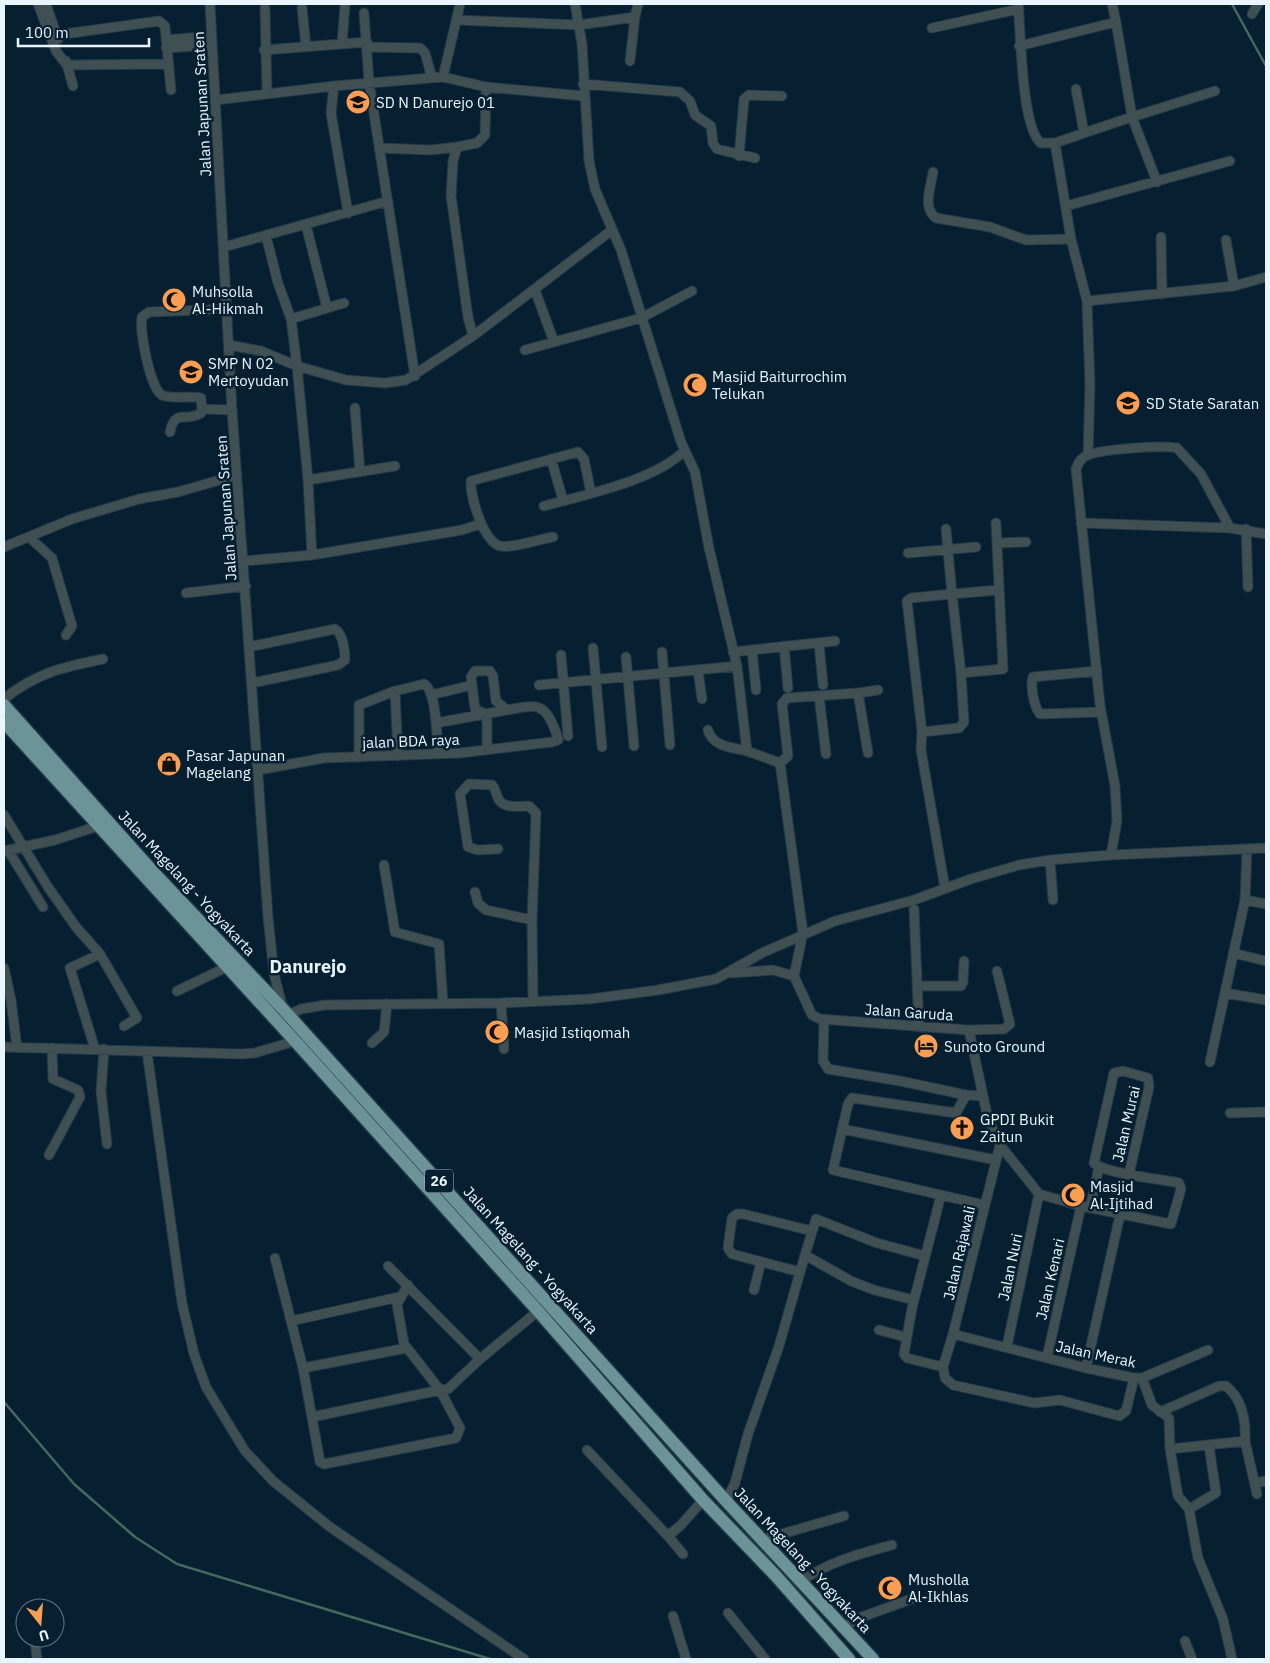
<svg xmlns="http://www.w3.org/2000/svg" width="1270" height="1663" viewBox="0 0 1270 1663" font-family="'IBM Plex Sans',sans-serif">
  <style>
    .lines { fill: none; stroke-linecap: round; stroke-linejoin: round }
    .stream { stroke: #436a5d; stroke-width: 2.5 }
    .minor-casing { stroke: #223a4a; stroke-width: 11 }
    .highway-casing { stroke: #223a4a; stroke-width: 15 }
    .minor { stroke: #404f51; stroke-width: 9 }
    .highway { stroke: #6c9398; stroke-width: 12 }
    .labels { text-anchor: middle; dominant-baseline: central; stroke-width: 5; stroke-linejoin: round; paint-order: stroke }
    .shield { fill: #072031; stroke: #a6b6c1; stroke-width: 1 }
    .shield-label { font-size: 14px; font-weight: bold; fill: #eaf6ff }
    .poi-label { font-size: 15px; fill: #eaf6ff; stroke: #072031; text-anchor: start }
    .street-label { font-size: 15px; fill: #eaf6ff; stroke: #072031 }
    .quarter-label { font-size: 18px; font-weight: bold; fill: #eaf6ff; stroke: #072031 }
  </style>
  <rect width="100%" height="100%" fill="#072031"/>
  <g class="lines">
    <path class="stream" d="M1232,4l34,62
      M4,1402l70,82 61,53 42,27 313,95"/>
    <defs>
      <path id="minor" d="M38,4l18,47 11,14 100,-1
        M46,4l12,35
        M210,4l22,406 36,507 6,57 9,35
        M575,4l7,40 7,117 6,28 26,61 60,192 14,30 14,76 28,118
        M1018,4c3,26 3,124 23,139h14
        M1112,4l4,18
        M265,8l2,84
        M302,8l4,39
        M364,13l5,69 46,294
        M1252,14l6,-10
        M457,20l122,5 56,-8 3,-13
        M932,28l87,-19
        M57,35l102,-14 6,5 6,64
        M166,40l46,-4
        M342,44l3,-39
        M1019,46l97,-24 16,95 -48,16
        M367,47l53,1 5,5 7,25
        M166,48l46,-3
        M264,50l103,-8
        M66,61l7,25
        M630,61l5,-44
        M443,77l17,-73
        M583,84l97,8 10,9 5,14 16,11 2,17 4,6 38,9
        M334,86l-3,27 17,100
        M1076,89l8,44 -29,10 16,96 16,62 3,84 -2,70
        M216,100l118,-14 109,-9 43,10 98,9
        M380,148l51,2 26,-3
        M739,156l5,-57 5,-4 33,1
        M933,172c-2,15 -11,36 3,46l54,9 36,13 45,-1
        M1157,182l-25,-65 83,-26
        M1066,206l164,-45
        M306,225l21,83
        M266,236l12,47 13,36
        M1161,237l1,57
        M1226,240l8,46
        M224,247l164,-46
        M535,290l19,52
        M1087,301l147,-15 32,-9
        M344,303l-53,16 6,47 49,14 39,3 21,-3 67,-44 139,-106
        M473,336l-5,-19 -17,-121 2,-35 4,-14 20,-4 8,-8 1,-48
        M229,345l32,6 36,15 11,114 4,75
        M525,350l116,-32 51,-27
        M355,408l5,64
        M202,409l-1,-11c-12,-3 -28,2 -39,-3 -12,-6 -23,-66 -20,-78l7,-5 79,-3
        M170,432c5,-24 15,-9 31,-19l1,-4 30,1
        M551,459l12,41
        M308,480l87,-14
        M544,506c40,-11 113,-26 141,-56
        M1081,523l149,5 36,6
        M1246,529l2,58
        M29,537l23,21 20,68 -6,9
        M553,537c-13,2 -42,12 -53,9 -17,-5 -30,-50 -29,-65l107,-29 6,7 7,34
        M998,543l28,-1
        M4,547l68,-28 67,-20 39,-7 59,-17
        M908,553l68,-6
        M244,561l68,-6 150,-25 18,-6
        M186,593l60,-7
        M819,643l4,42
        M784,646l4,42
        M249,647l86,-18c8,5 10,21 10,31l-7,5 -86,18
        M593,648l9,99
        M752,650l4,40
        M662,652l8,93
        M733,652l102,-11
        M561,655l7,81
        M626,657l8,89
        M698,670l4,29
        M1097,671l-64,6c-3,9 1,30 7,37l61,-2
        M961,673l42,-4 -7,-146
        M539,685l198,-19 10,85 33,12 23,170 -9,43
        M395,691l3,65
        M858,693l20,-3
        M431,695l41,-10
        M819,696l7,58
        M4,699c32,-26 59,-32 99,-40
        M436,723l71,-13 -11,-9 -3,-25 -3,-5h-15l-4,6 4,32 12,6v34
        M708,730c5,17 23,17 39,21
        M922,732l-15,-131 4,-3 41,-4 -6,-65
        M359,757v-52l36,-14 29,-7c13,7 13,56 14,70
        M780,763l8,-7 -6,-52 5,-6 71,-5 10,60
        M258,770l66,-12 136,-5 92,-11 6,-2c-1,-7 -4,-13 -7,-19 -9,-21 -25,-14 -44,-11
        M4,815l44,72 28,40 24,27 37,64 -13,8
        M498,849l-20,1 -10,-3 -8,-53 9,-10 23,1c4,4 4,11 7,15 6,9 21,6 30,6l7,7 -4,107 1,81
        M8,850l35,57
        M4,851l51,-11 43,-14
        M1111,855l6,-34 -2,-35 -15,-81 -24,-236c2,-6 6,-12 12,-14 16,-6 73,-10 89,-7l24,26 29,54
        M1050,860l3,40
        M384,865l11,67 44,12 4,59
        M945,888l-24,-138 1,-18 37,-4 5,-6 -3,-49 -9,-79 46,-4
        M475,892l3,11 8,7 46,10
        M1245,900l21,4
        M914,909l5,118
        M1233,953l33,8
        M4,968l7,32 6,48
        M731,973l42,-3 21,6 18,39 8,4 149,11 19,89 12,26 39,49 42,12 90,18 10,-35 -2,-6c-17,-4 -74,-9 -85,-20l20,-90 9,-2 25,7 1,9 -20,87
        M917,986h44l2,-4 1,-21
        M177,991l50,-24
        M1225,993l41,7
        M501,1003l3,46
        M288,1015l13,-6 24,-4 176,-2 89,-4 68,-9 58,-11 46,-26 73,-32 79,-21 57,-21 48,-14 31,-5 61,-5 155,-7
        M824,1020l-1,41 5,8 72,12 66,14
        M969,1030l35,-1 6,-5 -13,-53
        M372,1043l12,-11 3,-28
        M4,1047l237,7 14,-1 40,-12
        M95,1049l-25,-81 30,-14
        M104,1049l-3,42 6,53
        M147,1052l35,251 12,51 12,33 39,64 28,30 57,46 194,132
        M1210,1062l35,-162 2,-51
        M981,1096l-15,-1 -10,18 -104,-15 -4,6 -15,66 151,35
        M1230,1113l36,-1
        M842,1129l154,31
        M1000,1145l-47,189 -10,33 2,11 8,7 81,18 26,-3 59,16 7,-5 8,-33
        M49,1155l31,-58 -2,-7 -25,-11 -1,-31
        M941,1195l-29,113 -8,46 3,4 36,9
        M1090,1208l9,-41
        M275,1258l16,63
        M388,1266l92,93
        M800,1272l-68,-18 -4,-6 4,-30 5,-4h6l69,17
        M408,1285l-11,19 7,40 36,46 8,-1 32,-30 58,-48
        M754,1290l7,-28
        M914,1300l-40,-10 -23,-9 -46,-26 11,-36 61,24 48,13
        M879,1330l26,7
        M953,1334l133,34 48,10h8l10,27 17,13 1,31 8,47 11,13 9,49 25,61 9,40
        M1007,1346l32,-152
        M1047,1357l34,-151
        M303,1368l-12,-47 108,-24
        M1086,1368l34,-153
        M1142,1378l66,-28
        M1160,1412l59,-26h7c16,13 20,35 19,55l-75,8
        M312,1417l128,-27 20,38 -4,10 -132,26 -4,-2 -17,-94 104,-20
        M1245,1441l12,53
        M587,1450l81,86
        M1255,1483l11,-2
        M726,1501l9,-18 13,-49 31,-88 26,-91
        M1189,1509l27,-16 -7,-47
        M761,1540l83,-24
        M683,1554l-15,-18 13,-11 22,-25
        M800,1582c28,-20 59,-28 92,-37
        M728,1613l37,46
        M673,1616l13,43
        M842,1628l17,-10 58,-21
        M35,1641l2,18
        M1185,1641l7,18"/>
      <path id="highway" d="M4,705l151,169 128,135 443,492 147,158
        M4,722l291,319 243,270 165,189 73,76 73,83"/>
    </defs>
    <use href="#minor" class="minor-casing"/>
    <use href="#highway" class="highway-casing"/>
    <use href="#minor" class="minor"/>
    <use href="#highway" class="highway"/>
  </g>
  <defs>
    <symbol id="school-disc" viewBox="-11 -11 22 22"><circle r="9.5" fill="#fc9d54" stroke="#072031"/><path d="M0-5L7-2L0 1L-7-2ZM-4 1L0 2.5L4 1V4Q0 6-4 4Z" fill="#111"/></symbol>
    <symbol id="mosque-disc" viewBox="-11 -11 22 22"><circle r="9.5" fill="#fc9d54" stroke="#072031"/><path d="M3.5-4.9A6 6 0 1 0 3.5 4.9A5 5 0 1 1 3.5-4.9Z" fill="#111"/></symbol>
    <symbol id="shop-disc" viewBox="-11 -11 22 22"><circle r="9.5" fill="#fc9d54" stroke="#072031"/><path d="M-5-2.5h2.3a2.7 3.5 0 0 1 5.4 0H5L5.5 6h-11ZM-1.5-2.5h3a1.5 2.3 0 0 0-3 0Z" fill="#111"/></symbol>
    <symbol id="hotel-disc" viewBox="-11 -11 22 22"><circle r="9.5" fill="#fc9d54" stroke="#072031"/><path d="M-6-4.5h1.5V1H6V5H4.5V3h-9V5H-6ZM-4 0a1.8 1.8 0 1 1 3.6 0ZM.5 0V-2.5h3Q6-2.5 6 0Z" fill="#111"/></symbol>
    <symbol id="church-disc" viewBox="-11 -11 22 22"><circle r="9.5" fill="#fc9d54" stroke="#072031"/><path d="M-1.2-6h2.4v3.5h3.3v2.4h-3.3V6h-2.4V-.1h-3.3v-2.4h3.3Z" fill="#111"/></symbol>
  </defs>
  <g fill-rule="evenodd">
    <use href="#school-disc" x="344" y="88" width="28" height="28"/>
    <use href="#mosque-disc" x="160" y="286" width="28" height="28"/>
    <use href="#school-disc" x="177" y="358" width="28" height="28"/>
    <use href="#mosque-disc" x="681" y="371" width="28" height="28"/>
    <use href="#school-disc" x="1114" y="389" width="28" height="28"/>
    <use href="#shop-disc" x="155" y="750" width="28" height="28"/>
    <use href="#mosque-disc" x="483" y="1018" width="28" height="28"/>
    <use href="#hotel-disc" x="912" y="1032" width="28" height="28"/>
    <use href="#church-disc" x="948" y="1114" width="28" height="28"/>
    <use href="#mosque-disc" x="1059" y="1181" width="28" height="28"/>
    <use href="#mosque-disc" x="876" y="1574" width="28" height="28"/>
  </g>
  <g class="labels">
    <rect class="shield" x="425" y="1169.5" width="28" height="23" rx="4"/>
    <g class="shield-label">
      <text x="439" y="1181">26</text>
    </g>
    <g class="poi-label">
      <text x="376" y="102">SD N Danurejo 01</text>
      <text x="192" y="291">Muhsolla<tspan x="192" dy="17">Al-Hikmah</tspan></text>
      <text x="208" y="363">SMP N 02<tspan x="208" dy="17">Mertoyudan</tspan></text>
      <text x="712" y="376">Masjid Baiturrochim<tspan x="712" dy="17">Telukan</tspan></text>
      <text x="1146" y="403">SD State Saratan</text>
      <text x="186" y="755">Pasar Japunan<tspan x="186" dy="17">Magelang</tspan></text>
      <text x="514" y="1032">Masjid Istiqomah</text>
      <text x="944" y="1046">Sunoto Ground</text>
      <text x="980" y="1119">GPDI Bukit<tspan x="980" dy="17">Zaitun</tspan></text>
      <text x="1090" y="1186">Masjid<tspan x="1090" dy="17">Al-Ijtihad</tspan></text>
      <text x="908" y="1579">Musholla<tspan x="908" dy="17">Al-Ikhlas</tspan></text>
    </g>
    <g class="street-label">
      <text transform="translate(202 104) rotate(-93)">Jalan Japunan Sraten</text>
      <text transform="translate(226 508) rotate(-94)">Jalan Japunan Sraten</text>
      <text transform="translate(411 741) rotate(-2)">jalan BDA raya</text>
      <text transform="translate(187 883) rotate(47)">Jalan Magelang - Yogyakarta</text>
      <text transform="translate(909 1012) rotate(4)">Jalan Garuda</text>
      <text transform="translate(1126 1124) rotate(-77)">Jalan Murai</text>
      <text transform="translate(959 1253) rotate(-77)">Jalan Rajawali</text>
      <text transform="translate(531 1260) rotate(48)">Jalan Magelang - Yogyakarta</text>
      <text transform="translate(1010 1267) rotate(-78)">Jalan Nuri</text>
      <text transform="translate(1050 1279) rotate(-77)">Jalan Kenari</text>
      <text transform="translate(1096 1354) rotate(12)">Jalan Merak</text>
      <text transform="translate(803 1560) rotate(47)">Jalan Magelang - Yogyakarta</text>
    </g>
    <g class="quarter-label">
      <text x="308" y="966">Danurejo</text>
    </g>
  </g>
  <rect width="1270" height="1663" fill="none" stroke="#eaf6ff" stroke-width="10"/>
  <g transform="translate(40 1623) rotate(163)"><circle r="24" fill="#072031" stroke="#627683"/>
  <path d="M0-4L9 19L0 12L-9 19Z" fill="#fc9d54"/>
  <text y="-8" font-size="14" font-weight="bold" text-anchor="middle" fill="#eaf6ff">U</text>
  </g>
  <path d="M18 38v8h131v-8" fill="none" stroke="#eaf6ff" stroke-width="2.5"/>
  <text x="25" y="38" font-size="15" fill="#eaf6ff" stroke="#072031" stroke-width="4" paint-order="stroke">100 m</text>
</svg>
